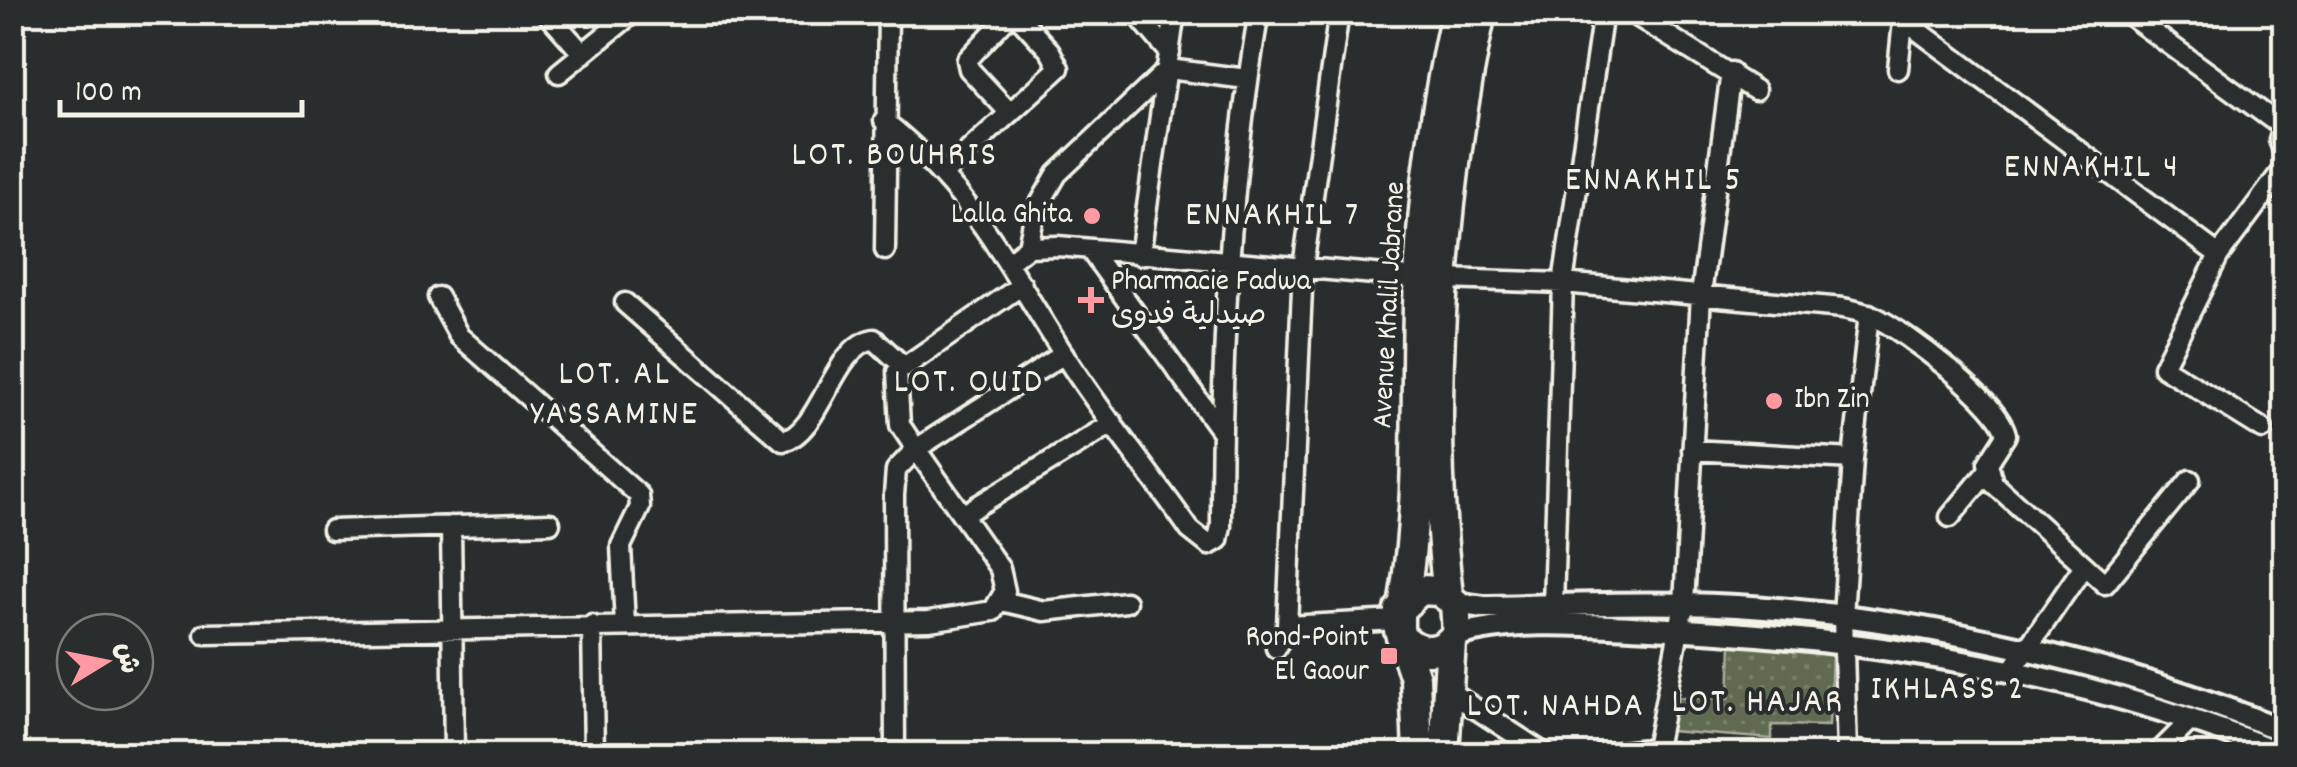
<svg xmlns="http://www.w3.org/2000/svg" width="2297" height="767" viewBox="0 0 2297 767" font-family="Dekko,'Playpen Sans Arabic',sans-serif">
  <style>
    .garden { fill: url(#garden-dots); stroke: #aaae9c; stroke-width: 2.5 }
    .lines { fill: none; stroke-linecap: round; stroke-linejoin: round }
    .minor-casing { stroke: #f4f1e8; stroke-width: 25 }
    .tertiary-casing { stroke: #f4f1e8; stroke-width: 28 }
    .primary-casing { stroke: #f4f1e8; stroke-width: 35 }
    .minor { stroke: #2a2d2e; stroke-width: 18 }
    .tertiary { stroke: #2a2d2e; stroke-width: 20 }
    .primary { stroke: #2a2d2e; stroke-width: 28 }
    .poi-dot { fill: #ff9aa2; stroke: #2a2d2e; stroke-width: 4 }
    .labels { text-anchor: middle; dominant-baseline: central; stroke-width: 8; stroke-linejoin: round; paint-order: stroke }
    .poi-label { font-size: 30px; fill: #f4f1e8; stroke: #2a2d2e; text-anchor: end }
    .street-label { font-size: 30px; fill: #f4f1e8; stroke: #2a2d2e }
    .quarter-label { font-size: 35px; letter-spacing: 2.5px; fill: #f4f1e8; stroke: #2a2d2e }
  </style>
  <defs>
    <pattern id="garden-dots" width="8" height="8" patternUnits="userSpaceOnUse" patternTransform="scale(2.5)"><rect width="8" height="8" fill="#5f6a51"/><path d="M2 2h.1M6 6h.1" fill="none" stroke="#77806a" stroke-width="1.8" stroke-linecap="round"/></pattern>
  </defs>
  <rect width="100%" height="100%" fill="#2a2d2e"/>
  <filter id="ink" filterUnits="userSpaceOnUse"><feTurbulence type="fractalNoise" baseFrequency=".01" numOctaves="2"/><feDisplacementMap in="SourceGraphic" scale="20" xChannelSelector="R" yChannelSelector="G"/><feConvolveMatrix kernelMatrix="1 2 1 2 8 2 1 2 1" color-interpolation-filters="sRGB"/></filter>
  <g filter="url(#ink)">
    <path class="garden" d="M1731,644l101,11 -3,71 -57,-1v14l-102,-8 1,-34 58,2z"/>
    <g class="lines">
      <defs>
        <path id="minor" d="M546,12l37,42
          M1135,12l35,41
          M1339,12l-36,255 -16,359 110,-6
          M1630,12l125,78
          M1893,12l326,243
          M2125,12l156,114
          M1898,69l6,-57
          M559,73l75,-61
          M1010,113l-41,-44 -2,-9 45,-48
          M884,121c91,73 120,140 181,235 38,60 84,115 125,174l19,15 9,-5 3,-14c0,-172 8,-344 38,-514
          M2284,122l-5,18 5,13
          M944,173l115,-105 -9,-17 -36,-39
          M1028,247l7,-35 22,-38 111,-105 79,10
          M885,250l3,-238
          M1090,250l131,181
          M1140,255l35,-243
          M1009,262l19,-15 30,-1 361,32
          M1445,279l118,4 280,25c10,2 20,4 30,8 30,14 129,88 133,119l-18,28 5,20 112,101 85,-104
          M438,297l21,39 180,159 1,12 -19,39 4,79
          M625,303l158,138c38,-8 50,-96 91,-102l28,26
          M2263,429l-100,-62 56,-112 65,-87
          M1692,450l161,9
          M964,514l149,-91
          M1950,517l38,-46
          M451,526l3,228
          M332,530l218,-7
          M1002,601l42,10 82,-9
          M1553,606l10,-323 40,-271
          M592,625l2,129
          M205,634l724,-13 64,-10 12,-20 -5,-22 -84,-120 148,-95
          M1276,648l11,-22
          M2011,672l72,-105
          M1447,690l98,64
          M1847,749l29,5
          M895,754l-1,-259 2,-25 20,-21 -16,-24 -3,-53 125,-87
          M1603,754l53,-6 21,6
          M1655,754l29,-150 17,-309 30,-223
          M1847,754l-4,-138 10,-157 16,-145
          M2157,754l33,-33"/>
        <path id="tertiary" d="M1455,603l29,4c66,-1 133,-5 199,-3 197,4 419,52 601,127
          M1455,636c60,-18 133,-11 196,-8 214,10 432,43 630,126"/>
        <path id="primary" d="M1448,595c-22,-183 -6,-402 33,-583
          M1404,601c18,-110 10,-212 15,-322 4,-89 18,-179 37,-267
          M1404,639c18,17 39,14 53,-6l-2,-30 -16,-12 -19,-1 -21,20v20l16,48 3,76
          M1444,754l7,-113"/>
      </defs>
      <use href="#minor" class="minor-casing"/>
      <use href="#tertiary" class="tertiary-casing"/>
      <use href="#primary" class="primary-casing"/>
      <use href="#minor" class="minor"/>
      <use href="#tertiary" class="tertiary"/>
      <use href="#primary" class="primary"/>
    </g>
  </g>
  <g class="poi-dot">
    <circle cx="1092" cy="216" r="10"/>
    <path d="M1086 285h10v10h10v10h-10v10h-10v-10h-10v-10h10z"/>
    <circle cx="1774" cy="401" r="10"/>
    <rect x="1379" y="646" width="20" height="20" rx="5"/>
  </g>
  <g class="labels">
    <g class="poi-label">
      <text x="1072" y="216">Lalla Ghita</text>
      <text x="1111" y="283" text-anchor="start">Pharmacie Fadwa<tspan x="1111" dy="34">صيدلية فدوى</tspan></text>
      <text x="1794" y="401" text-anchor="start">Ibn Zin</text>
      <text x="1369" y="639">Rond-Point<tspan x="1369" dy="34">El Gaour</tspan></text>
    </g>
    <g class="street-label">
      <text transform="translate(1391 305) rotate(-87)">Avenue Khalil Jabrane</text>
    </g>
    <g class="quarter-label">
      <text x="895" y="157">LOT. BOUHRIS</text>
      <text x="2092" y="169">ENNAKHIL 4</text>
      <text x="1654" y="182">ENNAKHIL 5</text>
      <text x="1273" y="217">ENNAKHIL 7</text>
      <text x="615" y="376">LOT. AL<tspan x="615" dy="40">YASSAMINE</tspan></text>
      <text x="969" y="384">LOT. OUID</text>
      <text x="1948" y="691">IKHLASS 2</text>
      <text x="1758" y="704">LOT. HAJAR</text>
      <text x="1556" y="708">LOT. NAHDA</text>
    </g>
  </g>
  <rect width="2297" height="767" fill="none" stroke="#2a2d2e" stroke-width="50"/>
  <rect x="25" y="25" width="2247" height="717" fill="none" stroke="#f4f1e8" stroke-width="4" filter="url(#ink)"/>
  <g transform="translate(105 662) rotate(80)"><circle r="48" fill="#2a2d2e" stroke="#7b7b78" stroke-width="2.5"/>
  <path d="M0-8L18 38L0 25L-18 38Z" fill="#ff9aa2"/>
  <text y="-15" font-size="28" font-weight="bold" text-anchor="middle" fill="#f4f1e8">ش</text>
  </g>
  <path d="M60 100v15h242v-15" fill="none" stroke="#f4f1e8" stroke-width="5"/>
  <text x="75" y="100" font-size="30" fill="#f4f1e8" stroke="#2a2d2e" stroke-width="8" paint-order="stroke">100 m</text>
</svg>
